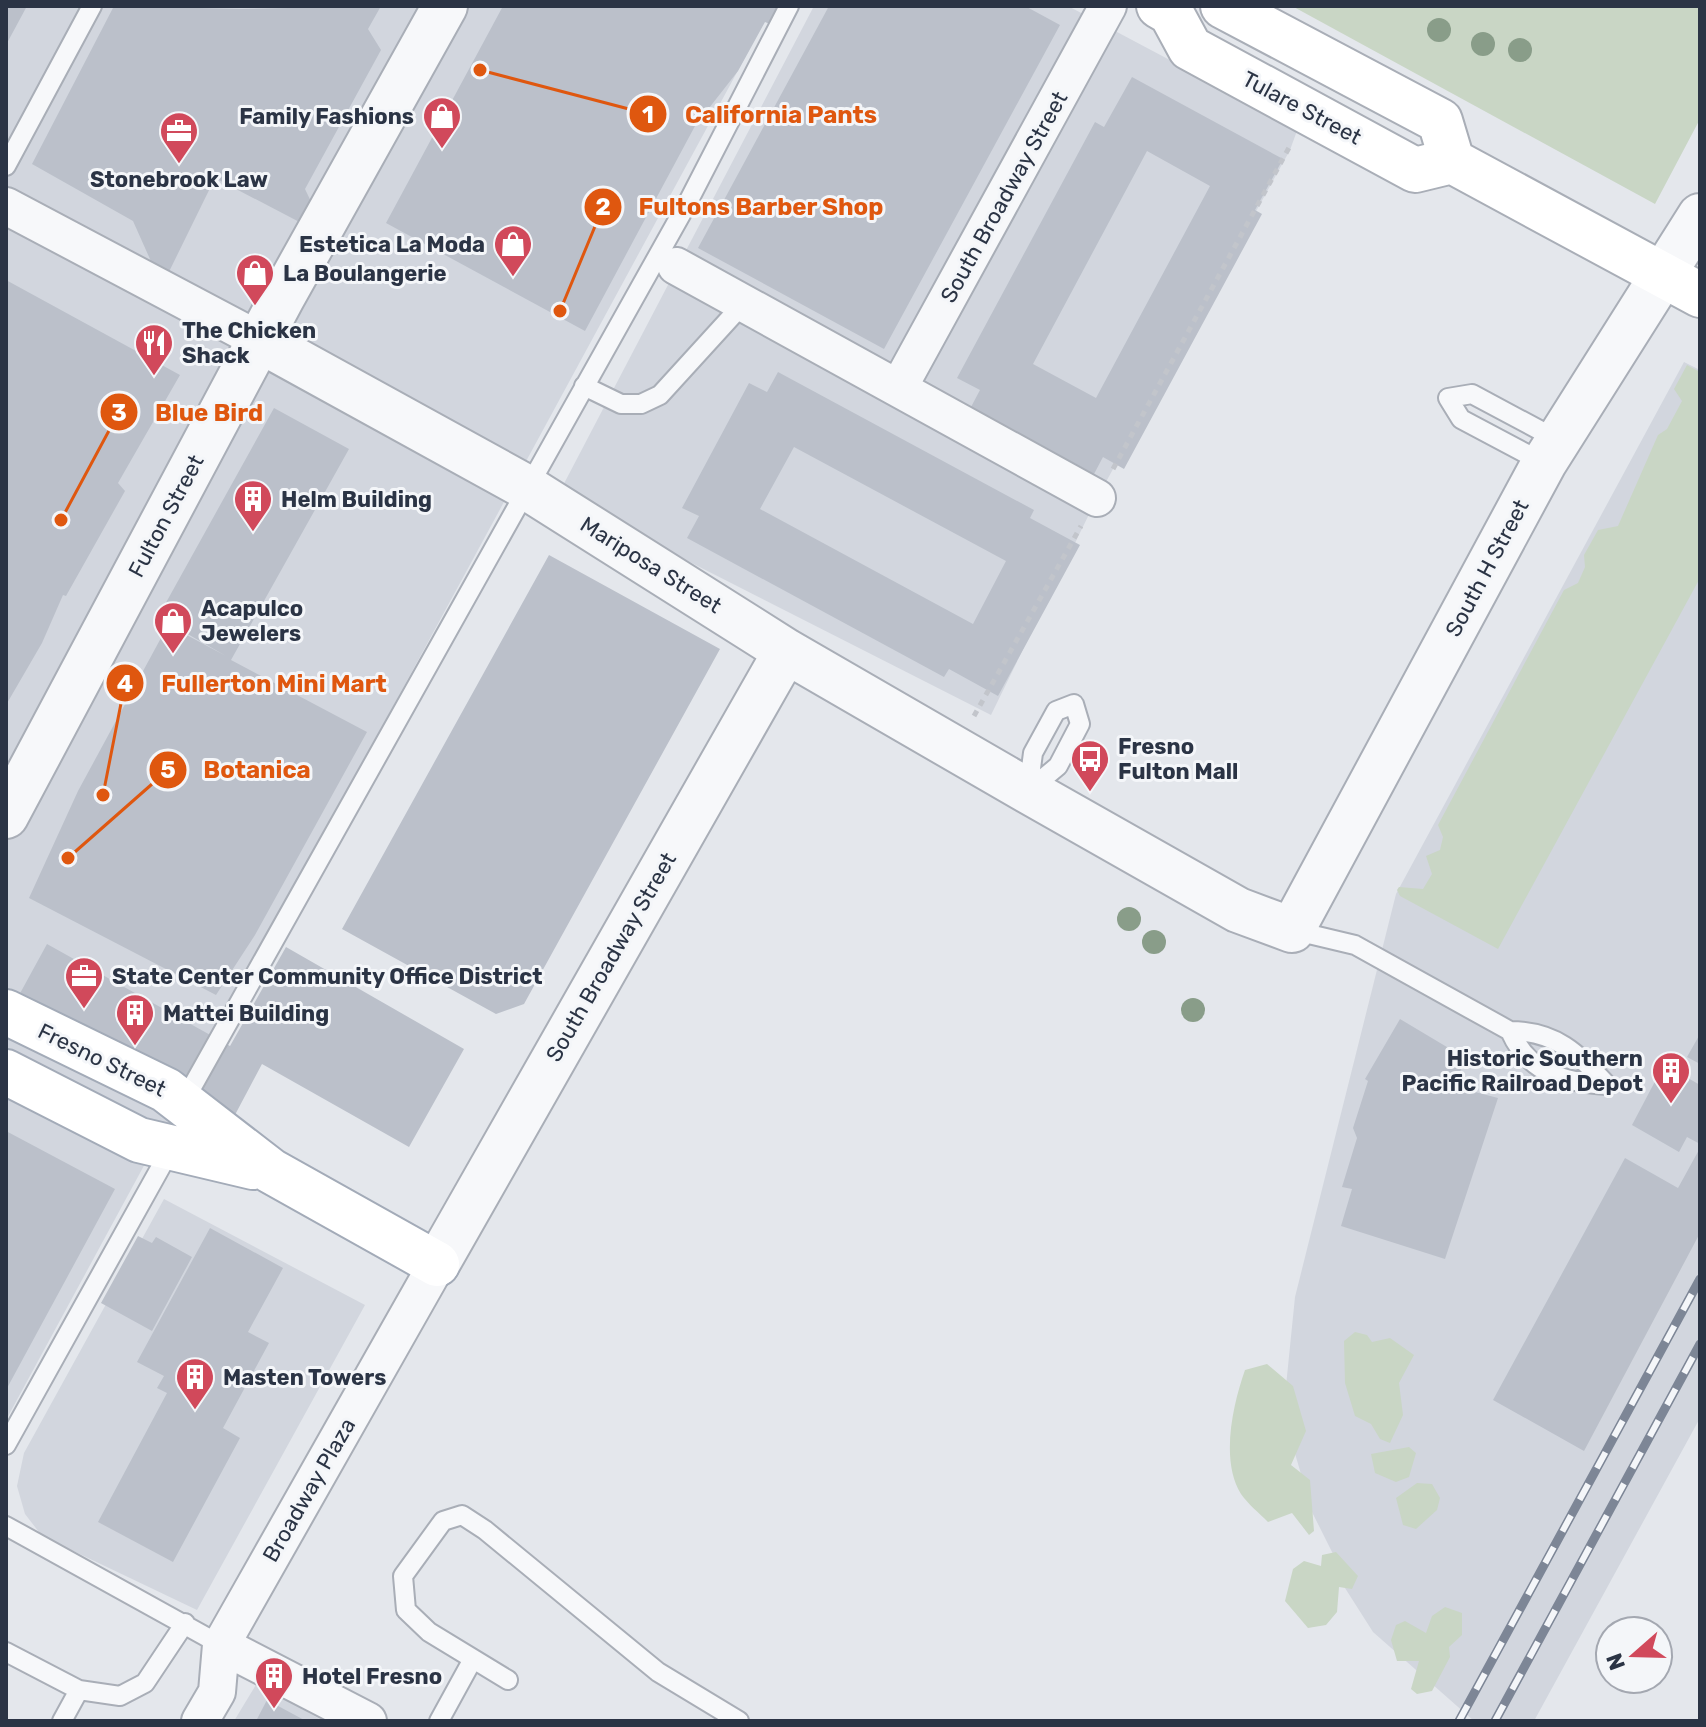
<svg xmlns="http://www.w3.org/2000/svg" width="1706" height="1727" viewBox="0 0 1706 1727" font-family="Rubik,sans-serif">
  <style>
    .built { fill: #d2d6de }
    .green { fill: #c9d6c5 }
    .building { fill: #bbc0ca; fill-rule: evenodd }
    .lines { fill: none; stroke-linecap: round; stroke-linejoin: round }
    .service-casing { stroke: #a9aeb7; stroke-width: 22 }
    .minor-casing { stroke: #a9aeb7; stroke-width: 40 }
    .tertiary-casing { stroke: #a9aeb7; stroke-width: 48 }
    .secondary-casing { stroke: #a9aeb7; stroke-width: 48 }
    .primary-casing { stroke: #a3abb8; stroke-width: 48 }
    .path { stroke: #c2c5cb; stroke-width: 5; stroke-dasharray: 6 6; stroke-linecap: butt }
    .service { stroke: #f7f8fa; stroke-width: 18 }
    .minor { stroke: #f7f8fa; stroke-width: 36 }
    .tertiary { stroke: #f7f8fa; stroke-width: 44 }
    .secondary { stroke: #fff; stroke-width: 44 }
    .primary { stroke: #fff; stroke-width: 44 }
    .rail-casing { stroke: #7d8696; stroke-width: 9 }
    .rail { stroke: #f4f6f9; stroke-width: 6; stroke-dasharray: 18; stroke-linecap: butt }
    .tree { fill: #899d89 }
    .labels { text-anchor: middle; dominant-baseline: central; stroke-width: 6; stroke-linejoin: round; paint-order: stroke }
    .street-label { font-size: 22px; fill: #2b3445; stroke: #f4f6f9 }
    .poi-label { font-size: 22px; font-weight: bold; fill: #2b3445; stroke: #f4f6f9; text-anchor: start }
    .leader { fill: none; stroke: #df570f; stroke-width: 3 }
    .callout-dot { fill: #df570f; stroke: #f4f6f9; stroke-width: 3 }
    .mark-label { font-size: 24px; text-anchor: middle; font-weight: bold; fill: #fff }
    .callout-label { font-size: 24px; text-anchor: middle; font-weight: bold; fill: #df570f; stroke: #f4f6f9; stroke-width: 6; stroke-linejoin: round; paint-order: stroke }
  </style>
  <rect width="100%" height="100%" fill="#e4e7ec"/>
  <path class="built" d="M6,6h767l-767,1414z
    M814,6h254l230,122 -8,22 -193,348 -106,217 -433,-220z
    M1684,362l16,8v1048l-166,303h-60l-101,-89 -28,-44 -4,-18 -29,-58 -18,-62 -8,-64 9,-89 101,-403z
    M164,1199l201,106 -168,305 -155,-74 -17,-22 -8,-28 7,-33z
    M257,1683l66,38h-89z"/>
  <path class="green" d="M1292,6h408v113l-45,85z
    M1687,365l13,7v206l-202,371 -98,-53 -3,-6 2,-3 24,2 9,-15 -6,-18 14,-6 3,-13 -5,-12 126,-235 14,-7 7,-16 -1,-12 14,-25 20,-4 40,-91 9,-6 15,-28 -8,-12z
    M1355,1332l12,3 5,7 18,-4 24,17 -15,28 4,32 -13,28 -10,-4 -9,-15 -16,-8 -10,-33 -1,-42z
    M1267,1364l26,22 13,45 -15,34 19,15 4,51 -5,4 -17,-22 -24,9c-9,-9 -20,-18 -27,-28 -21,-33 -8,-90 4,-124z
    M1409,1447l7,6 -7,24 -13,5 -21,-9 -4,-19z
    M1417,1483l15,1 8,14 -3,12 -21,19 -13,-4 -7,-27z
    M1336,1552l22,24 -6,13 -13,-2 -2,25 -11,13 -18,3 -23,-27 8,-32 11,-8 17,5 1,-11z
    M1445,1607l17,6v22l-13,12 1,10 -18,34 -15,3 -6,-5 8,-28h-22l-6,-21 5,-15 9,-4 21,12 6,-17z"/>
  <path class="building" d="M6,6h21l-21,39z
    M114,6l127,3 140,-3 -13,23 13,21 -76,139 23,48 -113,-59 -53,108 -29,-65 -101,-57z
    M503,6h279l-10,19 -7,-3 -27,49 -43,55 -110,205 -199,-108z
    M829,6h196l35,19 -176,324 -186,-101z
    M1132,77l151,82 -28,51 7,4 -138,255 -21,-12 -9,17 -123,-67 9,-17 -23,-12 138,-256 9,5zM1147,151l63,35 -114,212 -63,-34z
    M6,280l174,95 -62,108 7,8 -59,105 -3,-1 -21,48 -36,62z
    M778,372l256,138 -4,8 50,27 -82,151 -49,-27 -5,8 -257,-139 12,-22 -17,-8 67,-125 18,9zM794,447l212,114 -33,63 -213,-115z
    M274,408l75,41 -118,211 136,72 -112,203 -39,60 -187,-97 49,-107 90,-166 58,31 -68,-39z
    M549,555l171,94 -196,355 -28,10 -154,-85z
    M47,944l183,102 56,-99 178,102 -55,98 -147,-83 -43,81 -213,-116v-10z
    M1400,1019l67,40 -15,27 46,12 -53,161 -104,-33 11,-37 -10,-2 15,-49 -4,-10 15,-47 -3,-2z
    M1700,1034v30l-13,-7z
    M1661,1070l17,9 3,-5 19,11v59l-13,-7 -8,15 -47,-27z
    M6,1131l109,58 -109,201z
    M1700,1148v85l-116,218 -91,-51 132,-242 53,30z
    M210,1228l73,40 -35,64 21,11 -46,85 17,10 -67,124 -75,-40 69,-129 -10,-5 7,-12 -27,-14z
    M138,1236l14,7 4,-6 36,20 -40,74 -51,-28z
    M267,1700l39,21h-50z"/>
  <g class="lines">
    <defs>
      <path id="service" d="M6,166l86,-160
        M584,386l37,18h20l19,-9 83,-91
        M1544,463l-83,-44 -13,-21 24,-4 86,46
        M1074,704l6,20 -22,42 -30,25 5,-38 23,-42z
        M1292,930l63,15 155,86c46,0 67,22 97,54
        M1510,1031c19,43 54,51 97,54
        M183,1103l505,-901 101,-196
        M6,1445l166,-298
        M6,1526l215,119
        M6,1652l73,38
        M508,1680l-79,-48 -23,-22 -3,-34 40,-55 19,-6 23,15 173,142 81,49
        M62,1721l17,-31 41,6 25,-13 40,-60
        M439,1721l34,-62"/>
      <path id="minor" d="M6,206l253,134
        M676,266l421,232
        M899,387l209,-381
        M221,1645l147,76
        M200,1721l17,-29 4,-47 216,-381"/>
      <path id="tertiary" d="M259,340l267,147 260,164 242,140 210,119 54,20 252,-467 156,-247
        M6,816l276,-518 163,-292
        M437,1264l349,-613"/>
      <path id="secondary" d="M1159,6l12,7 19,35 225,122 37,-9 248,134
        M1223,6l217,115 12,40"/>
      <path id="primary" d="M6,1012l160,78 105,81 166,93
        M6,1072l133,68 114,27"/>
    </defs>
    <use href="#service" class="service-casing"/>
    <use href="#minor" class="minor-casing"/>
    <use href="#tertiary" class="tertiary-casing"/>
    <use href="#secondary" class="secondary-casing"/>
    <use href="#primary" class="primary-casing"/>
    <path class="path" d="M1113,469l178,-325
      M974,716l107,-190"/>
    <use href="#service" class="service"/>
    <use href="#minor" class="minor"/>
    <use href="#tertiary" class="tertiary"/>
    <use href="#secondary" class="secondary"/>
    <use href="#primary" class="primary"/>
    <defs>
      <path id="rail" d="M1459,1721l241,-442
        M1495,1721l205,-377"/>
    </defs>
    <use href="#rail" class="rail-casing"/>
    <use href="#rail" class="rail"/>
  </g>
  <g class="tree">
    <circle cx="1439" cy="30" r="12"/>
    <circle cx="1483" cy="44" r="12"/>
    <circle cx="1520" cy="50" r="12"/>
    <circle cx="1129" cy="919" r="12"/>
    <circle cx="1154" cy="942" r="12"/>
    <circle cx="1193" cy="1010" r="12"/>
  </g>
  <defs>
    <symbol id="shop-pin" viewBox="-11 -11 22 30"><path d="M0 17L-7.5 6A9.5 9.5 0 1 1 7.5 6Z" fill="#d1495b" stroke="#f4f6f9"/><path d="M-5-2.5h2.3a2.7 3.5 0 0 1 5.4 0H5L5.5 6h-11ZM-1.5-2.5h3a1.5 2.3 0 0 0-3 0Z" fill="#fff"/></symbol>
    <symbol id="office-pin" viewBox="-11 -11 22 30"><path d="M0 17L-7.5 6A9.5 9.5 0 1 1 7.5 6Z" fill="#d1495b" stroke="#f4f6f9"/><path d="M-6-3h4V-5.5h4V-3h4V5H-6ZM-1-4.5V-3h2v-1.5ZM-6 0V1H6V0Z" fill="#fff"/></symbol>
    <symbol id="restaurant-pin" viewBox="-11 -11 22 30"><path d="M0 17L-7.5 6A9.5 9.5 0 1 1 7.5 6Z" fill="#d1495b" stroke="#f4f6f9"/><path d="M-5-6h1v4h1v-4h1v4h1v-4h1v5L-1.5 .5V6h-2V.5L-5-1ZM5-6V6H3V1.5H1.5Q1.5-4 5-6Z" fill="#fff"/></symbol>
    <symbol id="building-pin" viewBox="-11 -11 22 30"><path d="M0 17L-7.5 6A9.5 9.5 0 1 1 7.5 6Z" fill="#d1495b" stroke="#f4f6f9"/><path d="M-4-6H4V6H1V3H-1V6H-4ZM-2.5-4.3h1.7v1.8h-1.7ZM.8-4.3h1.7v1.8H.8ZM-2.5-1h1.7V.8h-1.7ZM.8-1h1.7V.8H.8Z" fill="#fff"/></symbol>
    <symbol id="bus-pin" viewBox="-11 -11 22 30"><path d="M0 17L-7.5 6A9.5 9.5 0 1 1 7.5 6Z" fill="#d1495b" stroke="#f4f6f9"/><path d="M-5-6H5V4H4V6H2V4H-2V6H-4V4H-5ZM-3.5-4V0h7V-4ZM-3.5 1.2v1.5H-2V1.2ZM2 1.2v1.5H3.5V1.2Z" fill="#fff"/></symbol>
  </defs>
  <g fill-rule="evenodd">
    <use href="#shop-pin" x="420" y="94" width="44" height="60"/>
    <use href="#office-pin" x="157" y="109" width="44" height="60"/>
    <use href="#shop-pin" x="491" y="222" width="44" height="60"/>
    <use href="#shop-pin" x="233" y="251" width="44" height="60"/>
    <use href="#restaurant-pin" x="132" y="321" width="44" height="60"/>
    <use href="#building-pin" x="231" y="477" width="44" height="60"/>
    <use href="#shop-pin" x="151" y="599" width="44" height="60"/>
    <use href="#bus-pin" x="1068" y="737" width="44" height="60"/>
    <use href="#office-pin" x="62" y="954" width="44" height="60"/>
    <use href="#building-pin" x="113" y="991" width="44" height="60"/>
    <use href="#building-pin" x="1649" y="1049" width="44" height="60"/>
    <use href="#building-pin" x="173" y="1355" width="44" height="60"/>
    <use href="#building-pin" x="252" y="1654" width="44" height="60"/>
  </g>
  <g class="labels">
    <g class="street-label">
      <text transform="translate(1302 108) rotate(28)">Tulare Street</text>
      <text transform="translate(1004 197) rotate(-61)">South Broadway Street</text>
      <text transform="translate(166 516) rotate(-62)">Fulton Street</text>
      <text transform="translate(651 565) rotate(32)">Mariposa Street</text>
      <text transform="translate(1487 568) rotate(-62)">South H Street</text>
      <text transform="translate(611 957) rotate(-60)">South Broadway Street</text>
      <text transform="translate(102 1060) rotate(26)">Fresno Street</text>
      <text transform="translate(309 1490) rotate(-60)">Broadway Plaza</text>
    </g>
    <g class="poi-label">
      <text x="414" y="116" text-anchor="end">Family Fashions</text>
      <text x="179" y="179" text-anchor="middle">Stonebrook Law</text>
      <text x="485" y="244" text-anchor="end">Estetica La Moda</text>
      <text x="283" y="273">La Boulangerie</text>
      <text x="182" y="330">The Chicken<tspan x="182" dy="25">Shack</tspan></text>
      <text x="281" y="499">Helm Building</text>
      <text x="201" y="608">Acapulco<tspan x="201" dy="25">Jewelers</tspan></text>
      <text x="1118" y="746">Fresno<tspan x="1118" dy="25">Fulton Mall</tspan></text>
      <text x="112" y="976">State Center Community Office District</text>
      <text x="163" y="1013">Mattei Building</text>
      <text x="1643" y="1058" text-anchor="end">Historic Southern<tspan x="1643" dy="25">Pacific Railroad Depot</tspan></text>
      <text x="223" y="1377">Masten Towers</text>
      <text x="302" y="1676">Hotel Fresno</text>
    </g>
  </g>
  <path class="leader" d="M480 70L648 114M560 311L603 207M61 520L119 412M103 795L125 683M68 858L168 770"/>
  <g class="callout-dot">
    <circle cx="480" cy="70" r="8"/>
    <circle cx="560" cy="311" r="8"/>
    <circle cx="61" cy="520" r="8"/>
    <circle cx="103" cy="795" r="8"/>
    <circle cx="68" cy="858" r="8"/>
    <circle cx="648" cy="114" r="20"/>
    <circle cx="603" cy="207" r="20"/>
    <circle cx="119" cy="412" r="20"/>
    <circle cx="125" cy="683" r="20"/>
    <circle cx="168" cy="770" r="20"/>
  </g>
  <g class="mark-label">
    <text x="648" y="123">1</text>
    <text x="603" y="215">2</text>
    <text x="119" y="421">3</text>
    <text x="125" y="692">4</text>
    <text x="168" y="778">5</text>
  </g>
  <g class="callout-label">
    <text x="781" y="123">California Pants</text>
    <text x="761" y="215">Fultons Barber Shop</text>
    <text x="209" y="421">Blue Bird</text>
    <text x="274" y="692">Fullerton Mini Mart</text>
    <text x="257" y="778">Botanica</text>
  </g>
  <rect width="1706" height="1727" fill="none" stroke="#2b3445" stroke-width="16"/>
  <g transform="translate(1634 1655) rotate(250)"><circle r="38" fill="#f4f6f9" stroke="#a4a8b1" stroke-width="2"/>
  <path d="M0-6L14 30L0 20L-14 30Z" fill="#d1495b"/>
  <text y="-12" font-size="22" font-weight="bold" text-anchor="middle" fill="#2b3445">N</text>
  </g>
</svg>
